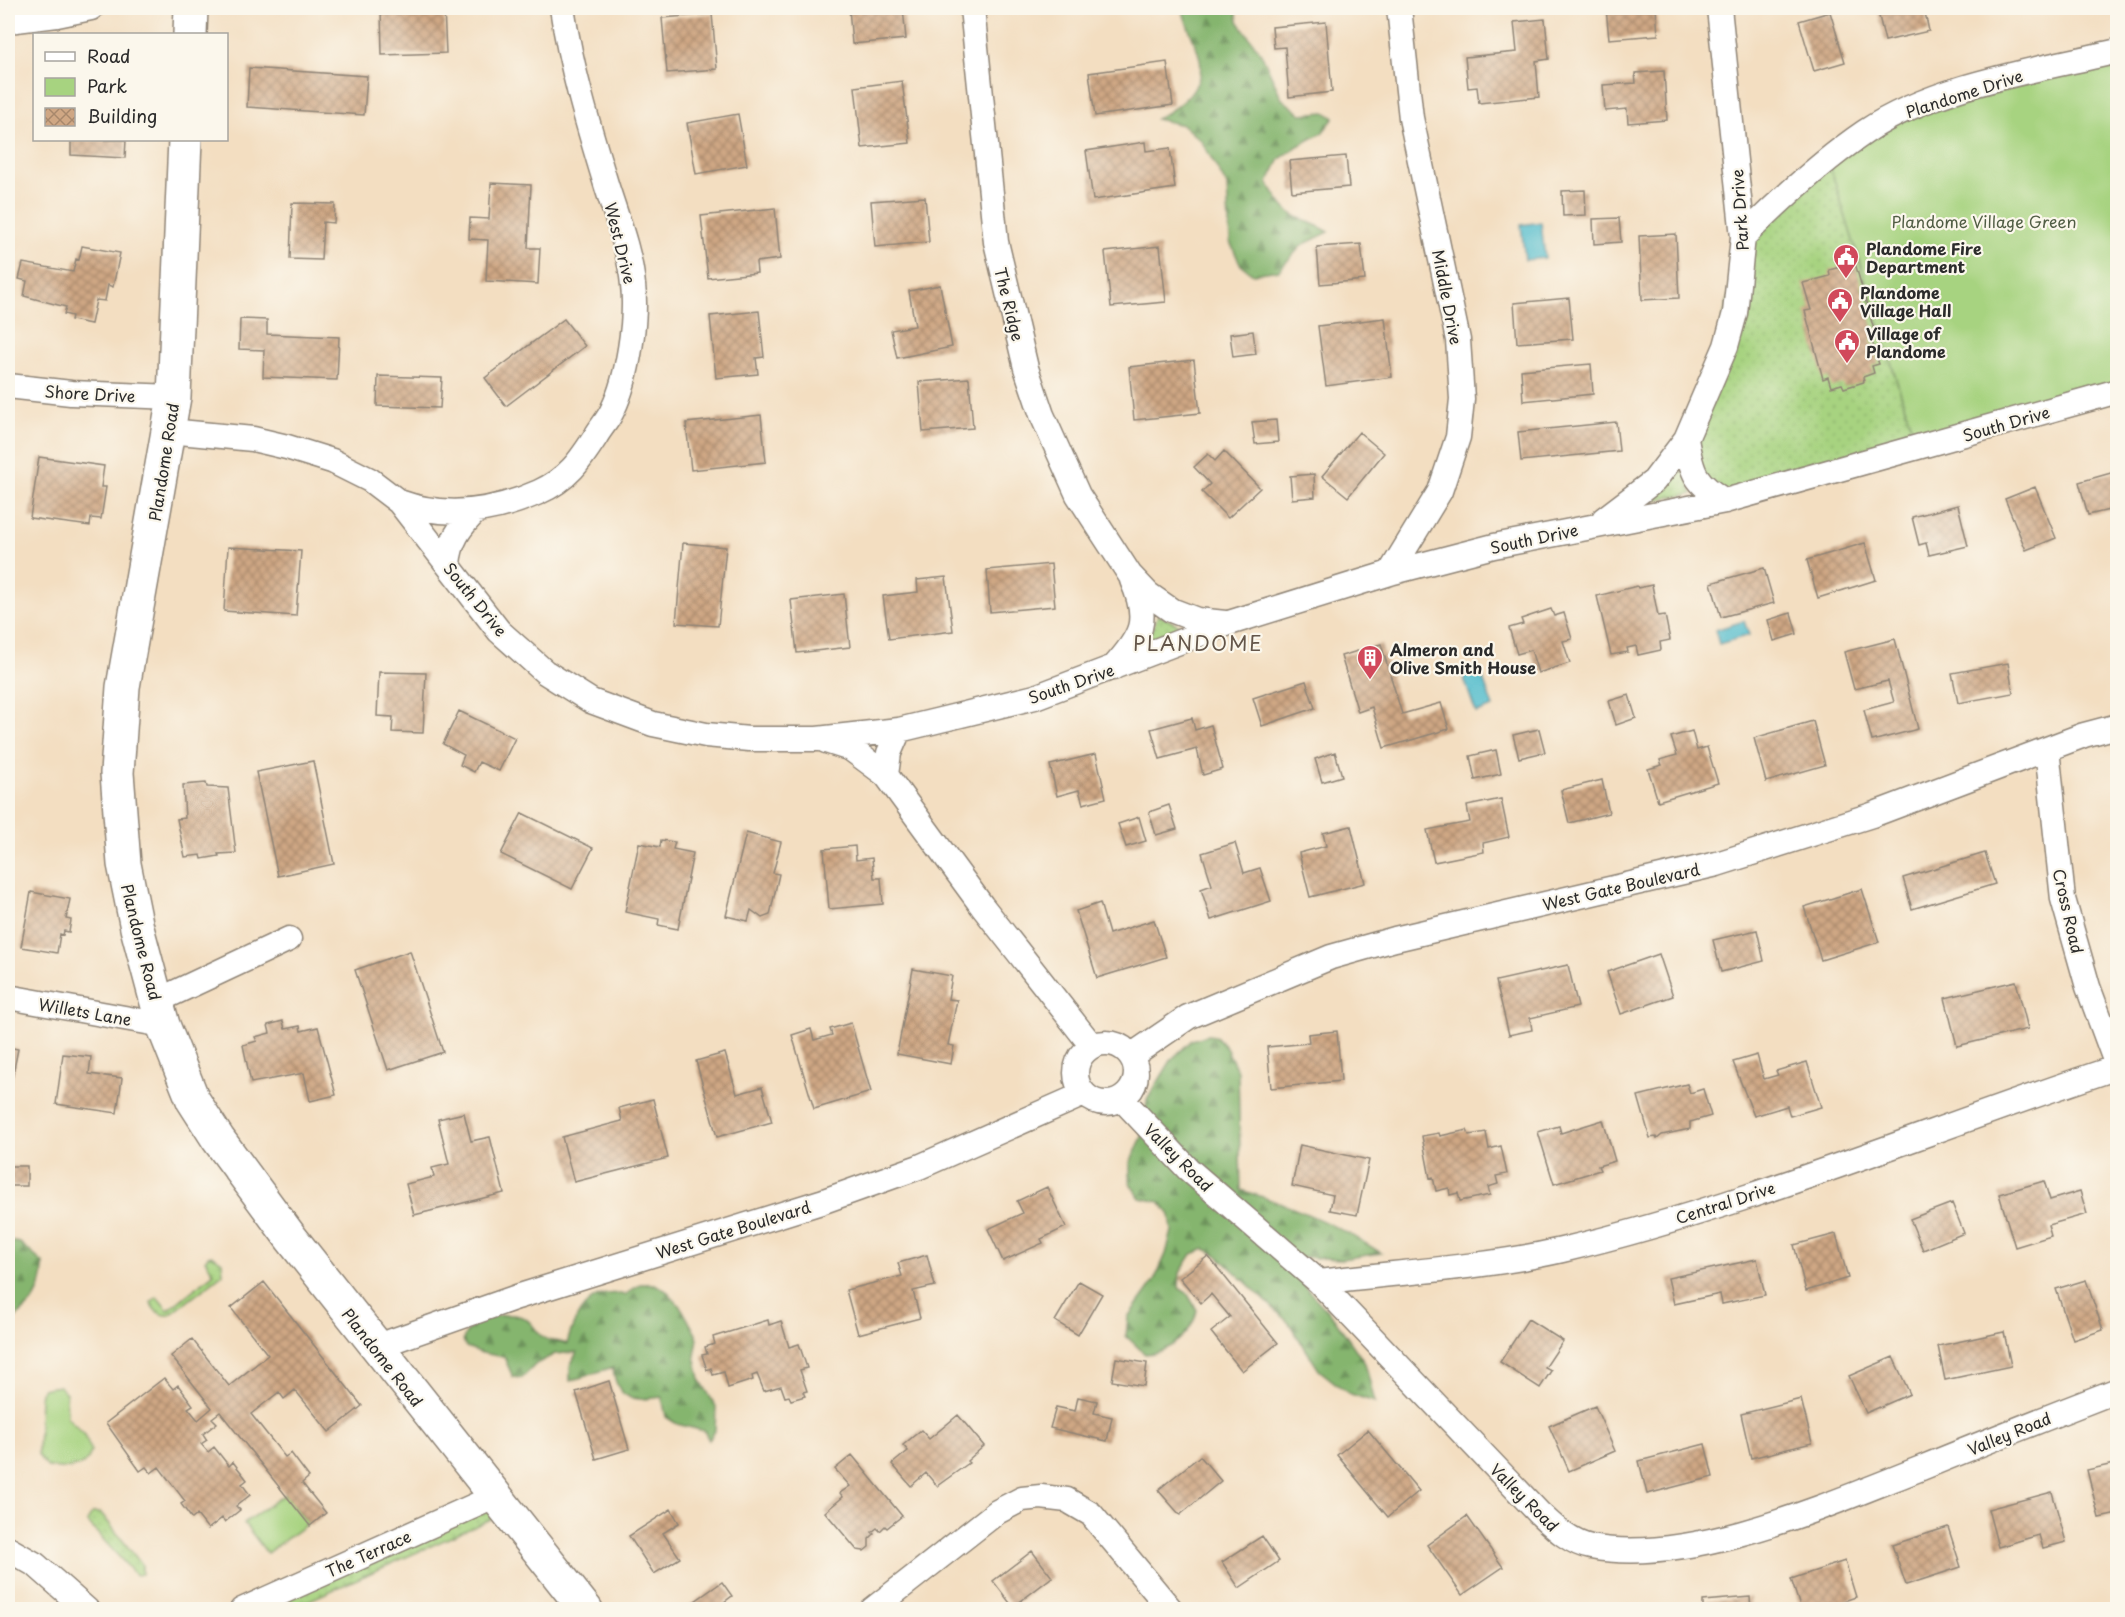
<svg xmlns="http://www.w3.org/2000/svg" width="2125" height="1617" viewBox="0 0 2125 1617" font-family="'Playpen Sans',sans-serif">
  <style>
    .grass { fill: url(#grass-dots); stroke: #697f56; stroke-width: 1.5 }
    .forest { fill: url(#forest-firs); stroke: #58704c; stroke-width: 1.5 }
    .park { fill: #a7d380; stroke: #697f56; stroke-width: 1.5 }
    .water { fill: #51bccc; stroke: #3e747c; stroke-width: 1.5 }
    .building { fill: url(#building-cross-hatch) }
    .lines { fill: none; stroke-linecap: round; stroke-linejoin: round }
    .minor-casing { stroke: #8f8476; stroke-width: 27 }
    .secondary-casing { stroke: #8f8476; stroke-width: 36 }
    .minor { stroke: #fff; stroke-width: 24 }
    .secondary { stroke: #fff; stroke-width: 33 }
    .labels { text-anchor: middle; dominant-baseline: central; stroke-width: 4.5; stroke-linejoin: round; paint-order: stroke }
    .street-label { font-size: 16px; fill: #2b2b2b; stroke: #fbf7ec }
    .park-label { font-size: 16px; fill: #505d44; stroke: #fbf7ec }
    .poi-label { font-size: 16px; font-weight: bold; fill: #2b2b2b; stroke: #fbf7ec; text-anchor: start }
    .quarter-label { font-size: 20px; letter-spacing: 1.5px; fill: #64564a; stroke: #fbf7ec }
  </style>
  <defs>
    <pattern id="grass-dots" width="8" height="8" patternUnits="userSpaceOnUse" patternTransform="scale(1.5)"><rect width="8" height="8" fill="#a7d380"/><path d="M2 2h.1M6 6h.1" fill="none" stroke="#90b56f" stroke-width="1.8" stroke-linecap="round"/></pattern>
    <pattern id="forest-firs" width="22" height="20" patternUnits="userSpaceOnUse" patternTransform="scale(1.5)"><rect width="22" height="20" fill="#85b56e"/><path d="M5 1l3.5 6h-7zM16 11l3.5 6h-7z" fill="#6d935b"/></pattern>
    <pattern id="building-cross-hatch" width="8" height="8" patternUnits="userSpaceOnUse" patternTransform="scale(1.5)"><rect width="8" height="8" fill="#cfa784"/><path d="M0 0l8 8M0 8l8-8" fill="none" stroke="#a8886c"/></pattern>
  </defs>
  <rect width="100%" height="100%" fill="#fbf7ec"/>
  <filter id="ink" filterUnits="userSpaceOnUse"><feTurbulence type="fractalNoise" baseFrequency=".0167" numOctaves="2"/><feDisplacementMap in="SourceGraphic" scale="12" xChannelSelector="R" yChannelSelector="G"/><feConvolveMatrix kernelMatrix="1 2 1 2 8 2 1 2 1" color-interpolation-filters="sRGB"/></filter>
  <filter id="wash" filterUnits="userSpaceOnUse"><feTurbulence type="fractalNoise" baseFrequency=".008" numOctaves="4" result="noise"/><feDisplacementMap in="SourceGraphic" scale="24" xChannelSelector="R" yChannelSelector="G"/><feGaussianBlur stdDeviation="1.35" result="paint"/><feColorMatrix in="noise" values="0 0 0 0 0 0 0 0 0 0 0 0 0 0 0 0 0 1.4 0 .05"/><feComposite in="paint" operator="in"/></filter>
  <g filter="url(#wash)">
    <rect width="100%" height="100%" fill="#f3dec1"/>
    <path class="grass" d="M1828,160l90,289 -193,52 -36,-42 54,-222z
      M1683,466l10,28 -46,7 33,-34z
      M1158,615l23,11v3l-33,11z
      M212,1255l10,7 1,12 -53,41c-9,1 -17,-4 -19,-13l6,-5 11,13 46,-37 -9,-13 3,-4z
      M494,1497l13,15 -217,97 -48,1z
      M92,1513h9l41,52v9l-5,1 -5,-4 -45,-49z"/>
    <path class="forest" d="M1182,8h54l2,13 24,34 20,44 19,15 24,-2 9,6 -12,15 -24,13 -18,13 -12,24c7,11 15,27 27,33 11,6 23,9 34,16l-27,13 -23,25 -26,4 -12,-9 -11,-23 -3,-56 -25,-44 -19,-17 -27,-6c25,-13 54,-35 42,-67 -5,-15 -12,-28 -16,-44z
      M1208,1035l7,1 11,12 12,24 3,118c49,15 97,35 140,63l-39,6 -41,-2 4,30 29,31 31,45 10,39 -27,-9 -29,-23 -30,-47 -72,-68 -12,-6 -13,5 -12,19 -1,15 8,5 10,17c-4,23 -28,43 -52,44l-19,-18 2,-19 26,-36 12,-27 6,-23 -2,-16 -10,-13 -20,-4 -10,-15v-20l12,-26 5,-37 25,-41 20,-19z
      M8,1241l12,2 23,20c0,32 -10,42 -35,60z
      M640,1284h15l13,8 14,17 16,29 -3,18 5,23 16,28 -1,24 -6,9 -5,-9 -27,-7 -11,-7 -4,-20c-29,4 -46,4 -49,-30l-43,14v-15l7,-14 -22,2 -19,10 -14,14 -9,-1 -9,-20 -22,-4 -16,-6 -3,-7c6,-20 42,-31 61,-22 9,4 12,15 20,20 6,4 16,3 23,6 8,-30 22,-57 58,-49z"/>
    <path class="park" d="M2117,51v340l-199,58 -90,-289 38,-29z
      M59,1386l7,7 1,24 18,18 6,16c-3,20 -28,18 -44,16l-9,-12 2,-58 2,-8z
      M285,1494l23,29 -41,30 -23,-30z"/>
    <path class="water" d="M1541,222l4,36 -20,2 -4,-35z
      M1744,621l5,14 -30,9 -4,-14z
      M1479,667l14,40 -17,6 -14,-40z"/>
    <g id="blocks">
      <path class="building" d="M381,8h63l2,45 -64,2z
        M849,8h54l3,31 -54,5z
        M1606,8h50l2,27 -49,4z
        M1877,8h47l5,23 -44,10z
        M1830,12l15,50 -31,9 -15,-50z
        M712,14l5,55 -50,4 -5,-55z
        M1545,19l4,40 -13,2 3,36 -60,6 -2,-16 -9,1 -3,-31 52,-5 -3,-30z
        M1326,22l6,70 -43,5 -4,-50 -11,1 -2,-21z
        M1167,62l6,43 -78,11 -6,-43z
        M249,68l118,8 -3,39 -117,-8z
        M1664,71l3,49 -39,3 -1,-14 -22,2 -2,-26 33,-2 -1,-10z
        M902,81l8,62 -48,5 -7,-61z
        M738,114l9,51 -51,9 -9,-51z
        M71,140h55l-1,18 -54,-3z
        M1145,142l1,9 24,-3 5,40 -82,12 -7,-49z
        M1346,156l3,31 -57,5 -3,-31z
        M491,183l40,2 -3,63h12l-2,36 -52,-3 2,-41 -19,-1 1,-21 19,1z
        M1585,190l1,25 -23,1 -1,-25z
        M925,197l4,45 -54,5 -4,-46z
        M292,203l43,1 -1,19 -11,-1 -2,38 -31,-1z
        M775,208l5,51 -24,3 1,11 -49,5 -7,-62z
        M1619,218l2,24 -27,2 -1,-25z
        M1676,234l3,64 -37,2 -3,-64z
        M1361,244l4,36 -45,4 -3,-37z
        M82,246l38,7 -7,34 -5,-2 -3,16 -9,-1 -5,24 -20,-4 1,-4 -8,-2 2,-7 -42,-11 3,-15 -8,-2 4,-16 50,9 3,-13 3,1z
        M1160,246l6,56 -55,5 -6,-55z
        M1855,263l21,74 -5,2 8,25 -7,2 2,7 -11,4 1,5 -20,6 -2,-4 -11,3 -3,-10 -5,2 -18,-68 6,-1 -8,-27 27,-7 -1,-6z
        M940,285l12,62 -55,11 -6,-28 24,-4 -6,-35z
        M1569,298l4,41 -56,4 -3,-40z
        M759,311l5,46 -8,1 2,16 -42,4 -6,-62z
        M1385,318l7,59 -66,9 -8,-60z
        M240,319l27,1v14l72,3 -2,43 -74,-3 1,-27 -25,-1z
        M564,319l21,27 -79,60 -21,-28z
        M1253,331l3,23 -23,3 -3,-23z
        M1194,360l6,53 -66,7 -5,-53z
        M1591,364l2,30 -70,7 -2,-31z
        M378,376l64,2 -2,30 -63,-2z
        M969,378l4,50 -50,4 -4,-50z
        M761,415l5,47 -75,8 -5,-47z
        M1276,420l2,22 -23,2 -3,-22z
        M1616,422l3,29 -98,10 -3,-29z
        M1359,432l25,21 -36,44 -26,-21z
        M1224,451l36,37 -32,30 -26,-26 8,-8 -16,-17 14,-13 7,7z
        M39,457l65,9 -3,21h5l-5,32 -10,-1 -1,8 -60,-8z
        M2118,471v37l-30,7 -9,-33z
        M1314,474l1,23 -23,2 -2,-23z
        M2035,487l21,51 -30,12 -21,-51z
        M1958,505l10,41 -39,9 -3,-12 -7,2 -7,-28z
        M683,543l43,4 -8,79 -42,-3z
        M1865,543l11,37 -58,18 -11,-38z
        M228,547l73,4 -5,65 -72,-5z
        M1051,564l4,42 -65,6 -3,-42z
        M1764,568l10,35 -53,14 -10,-34z
        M946,577l7,54 -64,8 -6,-43 35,-4 -1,-12z
        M1652,585l6,31 7,-1 5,25 -10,2 1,8 -23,5 -2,-9 -9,2 1,4 -17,3 -14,-59 40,-10 1,2z
        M844,594l6,53 -53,6 -6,-53z
        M1551,609l3,7 10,-3 8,26 -9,2 7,22 -32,10 -7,-23 -14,4 -8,-26 14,-4 -2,-5z
        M1791,613l6,21 -23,7 -6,-21z
        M1895,639l23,90 -46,12 -8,-31 30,-8 -6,-21 -34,8 -10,-37z
        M1381,644l21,70 39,-11 8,26 -65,19 -12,-41 -14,5 -17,-56z
        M2008,663l5,30 -55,10 -6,-30z
        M379,672l47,1 -3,60 -31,-1 1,-15 -16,-1z
        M1306,681l9,27 -53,18 -9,-28z
        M1629,695l7,23 -20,7 -7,-24z
        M459,711l56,27 -16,33 -20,-9 -5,10 -14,-7 4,-10 -21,-11z
        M1192,718l3,12 16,-5 12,44 -20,6 -6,-26 -37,10 -9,-30z
        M1813,721l12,44 -59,17 -12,-44z
        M1539,729l6,23 -26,6 -6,-23z
        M1692,731l5,19 10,-3 11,36 -60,18 -10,-32 14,-4 -2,-5 17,-5 -6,-18z
        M1496,750l5,24 -26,6 -5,-24z
        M1335,752l7,24 -20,6 -7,-23z
        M1096,754l10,44 -23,6 -4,-14 -22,6 -7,-31z
        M313,761l21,103 -56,12 -22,-104z
        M1602,780l7,33 -40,10 -8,-33z
        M206,783l1,4 21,1 8,65 -18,1 1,2 -17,3 -1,-4 -16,2 -8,-38 8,-1 -2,-33z
        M1501,799l8,38 -26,6 1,9 -50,10 -7,-32 43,-8 -3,-16z
        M1169,805l8,24 -21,6 -7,-23z
        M522,813l71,35 -21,41 -71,-35z
        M1139,817l7,24 -20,6 -8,-23z
        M1351,826l14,57 -55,14 -11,-44 27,-7 -3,-13z
        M746,833l35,9 -8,31 6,1 -9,41 -8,3 -11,-8 -3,11 -22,-5z
        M661,840l14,2 -2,7 20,4 -15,76 -20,-4 1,-6 -34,-7 14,-69 21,4z
        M1235,843l9,30 16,-5 11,33 -60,19 -10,-31 11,-4 -10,-32z
        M855,846l1,14 16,-2 2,20h7l2,26 -54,5 -5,-60z
        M1985,853l10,31 -83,25 -9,-31z
        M1862,889l17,53 -58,18 -17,-53z
        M31,892l39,7 -4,20 5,1 -2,12 -5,-1 -1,4 -3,-1 -3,19 -36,-6z
        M1100,903l9,31 45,-14 12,37 -69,21 -21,-67z
        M1757,930l7,31 -43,11 -8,-32z
        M410,951l33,101 -55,18 -33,-100z
        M1659,954l14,42 -52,18 -14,-42z
        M1568,965l10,42 -48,11 2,12 -23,5 -13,-54z
        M913,969l39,7 -4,23 9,1 -9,45 6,1 -3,18 -54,-10z
        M2016,981l12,48 -71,17 -12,-48z
        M283,1021l2,8 15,-3 1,5 17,-4 18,68 -26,6 -6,-28 -53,10 -8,-38 14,-4 -2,-4 15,-4 -2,-8z
        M851,1023l20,69 -57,17 -22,-74 19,-6 3,11 18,-5 -2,-6z
        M1337,1031l4,50 -70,7 -4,-41 42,-4 -1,-9z
        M8,1047l10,2 -7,35 -3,-1z
        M725,1053l12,41 25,-7 10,35 -55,15 -21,-76z
        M63,1054l28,3 -2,17 33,4 -5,35 -61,-9z
        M1757,1055l7,24 14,-4 -2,-4 31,-9 14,45 -31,9 -3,-10 -33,10 -21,-54z
        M1687,1084l3,9 13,-4 8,27 -21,6v7l-28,6 -5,4 -1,-2 -6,1 -12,-42z
        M653,1099l15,59 -94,24 -12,-45 60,-16 -3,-13z
        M464,1113l7,28 19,-4 14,56 -90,22 -8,-31 28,-7 -2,-9 17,-4 -11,-45z
        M1603,1120l12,41 -17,5 2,4 -46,14 -16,-52 21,-6 2,7z
        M1467,1130l2,5 17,-3 3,17 12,-3 6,28 -11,2 2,8 -10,3 2,8 -30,6 -2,-8 -8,2 -1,-7 -13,3 -3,-14 -3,1 -8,-42 17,-3 1,3z
        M1300,1145l69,15 -12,55 -27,-5 3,-15 -41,-9z
        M8,1166h19v20h-19z
        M2044,1181l6,19 30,-9 7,23 -39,11 3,11 -36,11 -16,-53z
        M1047,1187l19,40 -25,12 2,4 -40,18 -15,-32 35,-16 -6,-12z
        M1952,1203l12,30 -41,17 -13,-31z
        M1836,1234l12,44 -42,13 -12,-46z
        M927,1255l8,31 -22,5 7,27 -62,16 -12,-44 56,-14 -4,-13z
        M1208,1256l70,87 -36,28 -31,-39 19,-15 -19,-23 -10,9 -21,-25z
        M1757,1259l8,36 -43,9 -2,-10 -46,10 -6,-26z
        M2086,1280l17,50 -30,10 -17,-51z
        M1079,1281l23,13 -24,41 -23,-14z
        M264,1282l98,124 -33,26 -34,-42 -11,9 -5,-7 -28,22 34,43 6,-4 18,24 -7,6 24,30 -16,13 -90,-114 -8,6 5,5 -14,11 4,6 -6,4 7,8 6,-5 15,19 4,-4 14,18 -5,4 8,11 -14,11 4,4 -15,12 -3,-4 -14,11 -11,-14 -5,4 -11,-15 4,-3 -26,-34 -8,6 -5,-6 -6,4 -34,-48 58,-45 9,11 5,-4 15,20 -5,3 10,12 14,-12 -41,-52 21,-17 37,47 39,-31 -37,-47z
        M1528,1319l35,22 -18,27 6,3 -11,17 -40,-26z
        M768,1320l1,5 12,-4 8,26 10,-3 8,24 -7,2 7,21 -4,1 2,4 -14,4 -2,-4 -4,1 -4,-11 -17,5 -7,-17 -5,2 1,4 -25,8 -4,-16 -11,3 -2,-7 -4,2 -5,-15 5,-1 -2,-7 10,-3 -2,-7z
        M2004,1332l7,34 -66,14 -7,-34z
        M1893,1357l17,37 -44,19 -17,-37z
        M1116,1358l31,5 -3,23 -32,-5z
        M609,1381l20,68 -33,10 -20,-67z
        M1078,1397l19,4 -3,12 18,4 -5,24 -57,-13 6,-21 19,4z
        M1801,1399l11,44 -61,15 -10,-44z
        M1595,1406l20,45 -46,20 -20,-45z
        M958,1415l26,31 -17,15 2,2 -32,23 -11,-13 -15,13 -19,-22 16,-13 -5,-6 18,-15 8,9z
        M1368,1430l51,61 -31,26 -51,-62z
        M1705,1444l8,33 -66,17 -8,-33z
        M852,1455l50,61 -15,12 -2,-2 -5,5 -3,-3 -5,4 2,2 -5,5v8l-5,4 -7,-1 -32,-38 18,-15 -3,-4 10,-7 -15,-17z
        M1200,1456l21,25 -41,34 -22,-25z
        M2118,1463v51l-19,4 -12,-48z
        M2052,1492l14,50 -23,6 -4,-13 -41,12 -10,-38z
        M671,1509l8,14 -16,10 17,25 -26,16 -25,-38z
        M1467,1516l36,51 -41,28 -35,-50z
        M1948,1527l13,40 -55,18 -14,-40z
        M1262,1536l17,25 -40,27 -17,-26z
        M1032,1551l20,26 -39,30 -20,-26z
        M1845,1561l11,36 -40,13h-15l-10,-31z
        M722,1582l10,14 -9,7 5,7h-37l-3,-4z
        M1750,1597l1,13h-48v-9z"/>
    </g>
  </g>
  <g filter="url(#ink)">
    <use href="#blocks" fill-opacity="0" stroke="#8f8476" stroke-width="1.5"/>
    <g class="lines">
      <defs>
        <path id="minor" d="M972,8l24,234 30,126 16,47 36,80 52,80 18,19 23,16 26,10 28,3
          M8,21l49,-6 34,-7
          M1743,237c38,-38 78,-75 122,-105 70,-47 172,-62 253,-81
          M8,386l63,7 103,4
          M169,431l84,8 34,8 45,14 38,19 29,22 100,129 46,41 46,29 62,23 53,11 43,4h68l82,-9 136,-33 194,-74 161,-50 104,-27 231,-45 393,-110
          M1686,439c6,35 9,44 39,62
          M399,502c47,17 95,10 140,-10 29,-13 41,-31 57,-56 5,-9 13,-17 17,-27 15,-31 24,-90 20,-124 -3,-34 -17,-69 -27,-101 -18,-59 -35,-116 -44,-176
          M1604,519l50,-38 32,-42 40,-93 9,-33 8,-76 -24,-229
          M448,564c2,-23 11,-36 27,-52
          M1390,573l50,-82 18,-54 4,-38 -4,-59 -47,-222 -12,-110
          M1113,668c29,-32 37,-47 19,-88
          M826,741l25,8 35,26 96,131 110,140
          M2047,749l16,150 25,88 30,81
          M886,775l3,-22 10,-23
          M8,997l155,28
          M157,1001l132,-62
          M1076 1073a30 30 0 1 1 60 0a30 30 0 1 1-60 0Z
          M1131,1056l57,-39 143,-60 64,-18 322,-75 155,-49 212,-80 34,-9
          M1122,1099l66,70 131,113 220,231c15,14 31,30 52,34 99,19 236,-42 328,-78 66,-27 132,-53 199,-79
          M1319,1282c80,-10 164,-14 243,-32 190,-45 370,-122 556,-183
          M375,1347l142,-50 304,-95 98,-35 165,-73
          M8,1549l28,16 51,45
          M242,1610l252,-113
          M872,1610l125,-98 25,-13 19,-2 26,3 24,14 80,96"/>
        <path id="secondary" d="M190,34l1,-26
          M185,140l-11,257 -51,290 -6,86 7,91 13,64 26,97 30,75 25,39 73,99 295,372"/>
      </defs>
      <use href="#minor" class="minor-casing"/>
      <use href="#secondary" class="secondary-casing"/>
      <use href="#minor" class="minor"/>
      <use href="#secondary" class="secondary"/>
    </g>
  </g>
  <defs>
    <symbol id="civic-pin" viewBox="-11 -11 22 30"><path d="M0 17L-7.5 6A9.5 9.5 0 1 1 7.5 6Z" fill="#d1495b" stroke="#fbf7ec"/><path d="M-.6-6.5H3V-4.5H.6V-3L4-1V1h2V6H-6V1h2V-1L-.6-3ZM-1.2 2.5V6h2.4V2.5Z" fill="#fff"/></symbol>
    <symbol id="building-pin" viewBox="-11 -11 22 30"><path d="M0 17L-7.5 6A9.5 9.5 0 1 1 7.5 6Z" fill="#d1495b" stroke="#fbf7ec"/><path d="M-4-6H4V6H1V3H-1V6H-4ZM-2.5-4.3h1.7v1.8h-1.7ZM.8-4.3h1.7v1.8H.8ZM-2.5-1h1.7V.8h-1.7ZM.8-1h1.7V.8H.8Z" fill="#fff"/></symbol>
  </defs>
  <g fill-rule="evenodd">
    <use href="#civic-pin" x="1831" y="242" width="30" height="40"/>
    <use href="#civic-pin" x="1825" y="286" width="30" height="40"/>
    <use href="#civic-pin" x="1832" y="327" width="30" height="40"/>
    <use href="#building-pin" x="1355" y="643" width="30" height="40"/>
  </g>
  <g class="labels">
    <g class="street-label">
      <text transform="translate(1964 93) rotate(-18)">Plandome Drive</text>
      <text transform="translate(1739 210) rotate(-94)">Park Drive</text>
      <text transform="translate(621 243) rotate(76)">West Drive</text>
      <text transform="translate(1448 297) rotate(79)">Middle Drive</text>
      <text transform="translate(1010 304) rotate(76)">The Ridge</text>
      <text transform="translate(90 393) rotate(3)">Shore Drive</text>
      <text transform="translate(2006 423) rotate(-16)">South Drive</text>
      <text transform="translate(163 462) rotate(-81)">Plandome Road</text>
      <text transform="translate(1534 538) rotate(-12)">South Drive</text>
      <text transform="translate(476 599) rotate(51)">South Drive</text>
      <text transform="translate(1071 683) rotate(-19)">South Drive</text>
      <text transform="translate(1621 886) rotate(-13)">West Gate Boulevard</text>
      <text transform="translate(2069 911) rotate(77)">Cross Road</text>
      <text transform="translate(142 942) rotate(76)">Plandome Road</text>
      <text transform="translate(85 1011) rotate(10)">Willets Lane</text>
      <text transform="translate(1179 1157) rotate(45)">Valley Road</text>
      <text transform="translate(1725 1202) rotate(-18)">Central Drive</text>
      <text transform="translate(733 1229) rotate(-17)">West Gate Boulevard</text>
      <text transform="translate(383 1357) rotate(52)">Plandome Road</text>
      <text transform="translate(2009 1433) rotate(-22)">Valley Road</text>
      <text transform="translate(1525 1497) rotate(45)">Valley Road</text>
      <text transform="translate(368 1553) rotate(-24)">The Terrace</text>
    </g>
    <g class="park-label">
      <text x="1984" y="221">Plandome Village Green</text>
    </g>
    <g class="poi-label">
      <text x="1866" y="248">Plandome Fire<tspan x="1866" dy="18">Department</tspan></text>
      <text x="1860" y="292">Plandome<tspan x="1860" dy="18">Village Hall</tspan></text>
      <text x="1866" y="333">Village of<tspan x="1866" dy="18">Plandome</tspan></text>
      <text x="1390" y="649">Almeron and<tspan x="1390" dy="18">Olive Smith House</tspan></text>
    </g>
    <g class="quarter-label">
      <text x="1198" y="643">PLANDOME</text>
    </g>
  </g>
  <rect width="2125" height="1617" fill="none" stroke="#fbf7ec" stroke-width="30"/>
  <rect x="33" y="33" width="195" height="108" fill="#fbf7ec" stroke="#a8a59f" stroke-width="1.5"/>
  <rect x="45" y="52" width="30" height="9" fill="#ffffff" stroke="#a8a59f" stroke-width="1.5"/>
  <text x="87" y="63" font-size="18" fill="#2b2b2b">Road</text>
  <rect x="45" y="78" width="30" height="18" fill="#a7d380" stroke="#a8a59f" stroke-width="1.5"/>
  <text x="87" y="93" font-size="18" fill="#2b2b2b">Park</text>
  <rect x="45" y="108" width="30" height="18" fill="url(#building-cross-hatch)" stroke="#a8a59f" stroke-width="1.5"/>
  <text x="87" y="123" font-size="18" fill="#2b2b2b">Building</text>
</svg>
